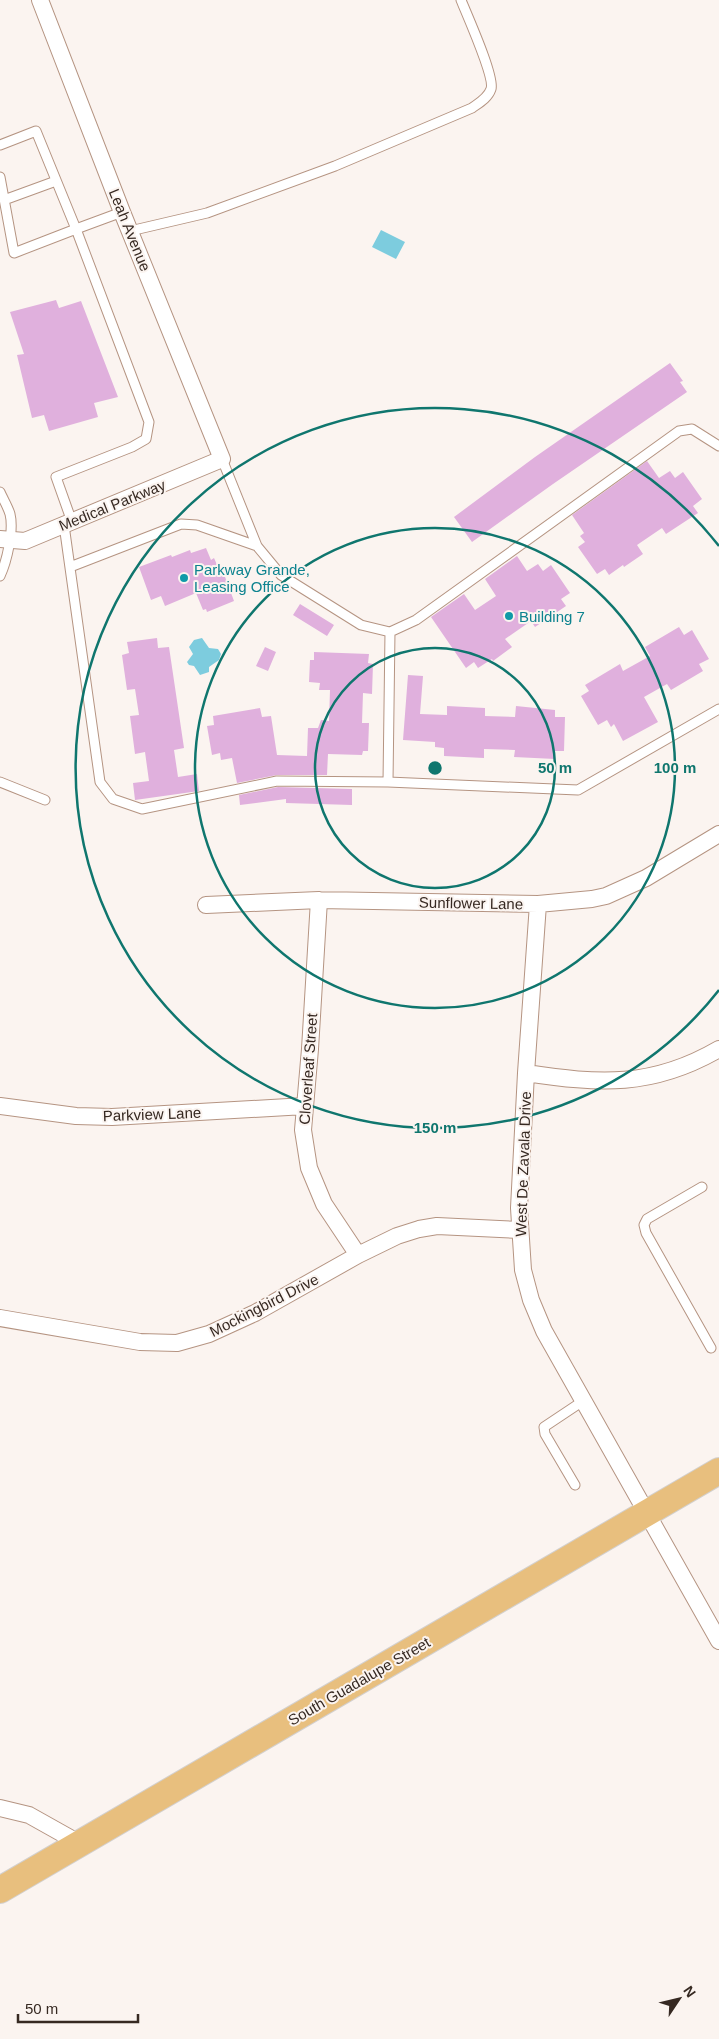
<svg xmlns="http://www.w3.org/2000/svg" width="719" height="2039" viewBox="0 0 719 2039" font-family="Helvetica,sans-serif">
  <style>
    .water { fill: #7dccde }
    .building { fill: #e0b0dd }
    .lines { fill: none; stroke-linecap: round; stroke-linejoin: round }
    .service-casing { stroke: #b59482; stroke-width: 11 }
    .minor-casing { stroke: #b59482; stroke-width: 18 }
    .primary-casing { stroke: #d3d0ce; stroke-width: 28 }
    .service { stroke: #fff; stroke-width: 9 }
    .minor { stroke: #fff; stroke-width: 16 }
    .primary { stroke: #e8bf7e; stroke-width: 26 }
    .ring { fill: none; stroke: #0f766e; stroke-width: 2.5 }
    .culture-dot { fill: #0f9aa8; stroke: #fbf4f0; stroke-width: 2 }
    .labels { text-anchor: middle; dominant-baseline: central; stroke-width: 4; stroke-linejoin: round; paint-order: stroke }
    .street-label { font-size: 15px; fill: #362922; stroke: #fbf4f0 }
    .culture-label { font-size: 15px; fill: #0d838f; stroke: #fbf4f0; text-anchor: start }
    .centre { fill: #0f766e; stroke: #fbf4f0; stroke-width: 2.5 }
    .ring-label { font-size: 15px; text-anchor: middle; font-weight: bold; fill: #0f766e; stroke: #fbf4f0; stroke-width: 4; stroke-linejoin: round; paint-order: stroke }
  </style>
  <rect width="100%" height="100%" fill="#fbf4f0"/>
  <path class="water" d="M381,230l24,12 -9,17 -24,-12z
    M202,638l7,10 9,1 3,5 -2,6 -10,7v5l-9,3 -6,-9 -5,-1 -2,-3 6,-8 -4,-7 5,-7z"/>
  <path class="building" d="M56,300l3,8 22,-7 37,96 -24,6 4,14 -49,14 -5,-16 -12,3 -15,-63 7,-1 -14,-42z
    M670,363l13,18 -3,1 7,10 -134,92 -81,58 -18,-25 81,-60z
    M647,461l12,17 11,-7 5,7 8,-6 19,27 -9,7 5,7 -32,21 -4,-6 -25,17 6,9 -19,13 -1,-2 -14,10 -4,-6 -8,5 -19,-27 7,-5 -5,-6 4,-3 -12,-18z
    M206,548l5,12 3,-2 4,9 3,-1 13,35 -27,11 -1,-3 -3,1 -7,-17 -31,13 -4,-10 -10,4 -12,-33 32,-12 1,2 18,-7 1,3z
    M517,556l10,15 11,-7 5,7 8,-6 19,28 -9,6 5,7 -31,21 -4,-6 -26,18 7,8 -19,14 -1,-2 -14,9 -4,-6 -8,6 -35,-51 33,-23 11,16 21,-14 -11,-17z
    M300,604l34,21 -7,11 -34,-21z
    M679,627l5,8 8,-5 17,29 -10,5 4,7 -32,19 -4,-6 -23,13 14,25 -35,19 -9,-17 -3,3 -4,-7 -9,5 -17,-29 8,-5 -4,-6 35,-21 3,7 27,-15 -5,-9z
    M157,638l1,10 11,-1 15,101 -10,2 4,27 19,-3 2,17 -64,9 -2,-17 16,-2 -4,-29 -10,2 -5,-38 9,-1 -4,-26 -8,1 -5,-35 7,-2 -2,-11z
    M265,647l11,5 -8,19 -12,-5z
    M314,652l55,2 -1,9 5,1 -1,30 -9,-1 -1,30h7l-1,28h-5l-1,4 -34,-1 -1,21h-50l-40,8 -5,-25 -11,2 -1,-7 -8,2 -5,-29 7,-1 -1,-9 47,-8 2,9 9,-1 6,39 30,1 1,-28h10l3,-8 8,1 1,-31h-11l1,-7 -11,-1 1,-22h4z
    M408,675l15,1 -3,38 27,1v-9l38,2v8l30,1 1,-11 39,4v7h10l-1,34h-9v8l-41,-2 1,-7 -31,-1v9l-40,-2v-8l-9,-1v-5l-32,-2z
    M278,787l74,2v16l-66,-2v-4l-46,6 -1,-10z"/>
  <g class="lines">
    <defs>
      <path id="service" d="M0,145l36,-14 40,98 -62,24 -14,-76
        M4,200l52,-19
        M130,231l77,-18 128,-47 137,-58c7,-5 16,-10 19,-19 4,-12 -24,-74 -30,-89
        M222,459l35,87 24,29 80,50 29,7 26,-12 263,-189 13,-2 27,17
        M0,492c3,7 8,15 10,22 4,16 -3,47 -10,62
        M72,522l-16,-45 76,-30 14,-8 3,-17 -73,-193 46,-17
        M64,525l36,257 13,17 29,10 135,-28 111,1 190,8 141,-81
        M70,567l111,-43 16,1 60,21
        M0,782l45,18
        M388,782l2,-150
        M702,1187l-55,32 -3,6 2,8 65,115
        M575,1485l-30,-51 -1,-7 39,-26"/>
      <path id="minor" d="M0,539l25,2 197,-82 -100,-247 -82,-212
        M319,900l-9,149 -7,81 6,38 15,36 34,51
        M538,904l-12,169 -7,135 4,62 8,30 13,31 175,310
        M206,905l113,-5 219,4 54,-5 14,-3 40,-18 73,-44
        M526,1073c73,11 126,15 193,-24
        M0,1106l76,10 36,1 193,-11
        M0,1318l140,24 37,1 32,-9 46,-21 103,-58 39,-19 22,-7 18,-3 83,4
        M0,1808l29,7 50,28"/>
      <path id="primary" d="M0,1890l719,-419"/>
    </defs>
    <use href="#service" class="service-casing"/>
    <use href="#minor" class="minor-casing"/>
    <use href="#primary" class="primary-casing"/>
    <use href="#service" class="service"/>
    <use href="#minor" class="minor"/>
    <use href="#primary" class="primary"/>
  </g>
  <g class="ring">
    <circle cx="435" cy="768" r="120"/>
    <circle cx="435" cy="768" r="240"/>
    <path d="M719 990A360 360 0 1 1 719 546"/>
  </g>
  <g class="culture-dot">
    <circle cx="184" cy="578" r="5"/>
    <circle cx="509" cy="616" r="5"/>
  </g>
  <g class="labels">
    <g class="street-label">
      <text transform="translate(130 230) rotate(68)">Leah Avenue</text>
      <text transform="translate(112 505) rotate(-22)">Medical Parkway</text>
      <text transform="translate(471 903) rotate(1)">Sunflower Lane</text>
      <text transform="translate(308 1069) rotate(-86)">Cloverleaf Street</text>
      <text transform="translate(152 1114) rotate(-2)">Parkview Lane</text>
      <text transform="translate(523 1164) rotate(-88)">West De Zavala Drive</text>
      <text transform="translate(264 1305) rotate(-27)">Mockingbird Drive</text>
      <text transform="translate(359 1681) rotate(-30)">South Guadalupe Street</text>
    </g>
    <g class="culture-label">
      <text x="194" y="569">Parkway Grande,<tspan x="194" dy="17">Leasing Office</tspan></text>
      <text x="519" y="616">Building 7</text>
    </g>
  </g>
  <circle cx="435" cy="768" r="8" class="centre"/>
  <g class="ring-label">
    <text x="555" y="773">50 m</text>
    <text x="675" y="773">100 m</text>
    <text x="435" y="1133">150 m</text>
  </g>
  <g transform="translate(679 1999) rotate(55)" stroke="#fbf4f0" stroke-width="4" paint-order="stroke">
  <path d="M0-4L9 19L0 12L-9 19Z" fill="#362922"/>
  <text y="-8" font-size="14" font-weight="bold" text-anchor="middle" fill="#362922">N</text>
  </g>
  <path d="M18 2014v8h120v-8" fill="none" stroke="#362922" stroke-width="2.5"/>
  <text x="25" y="2014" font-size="15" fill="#362922" stroke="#fbf4f0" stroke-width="4" paint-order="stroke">50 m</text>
</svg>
